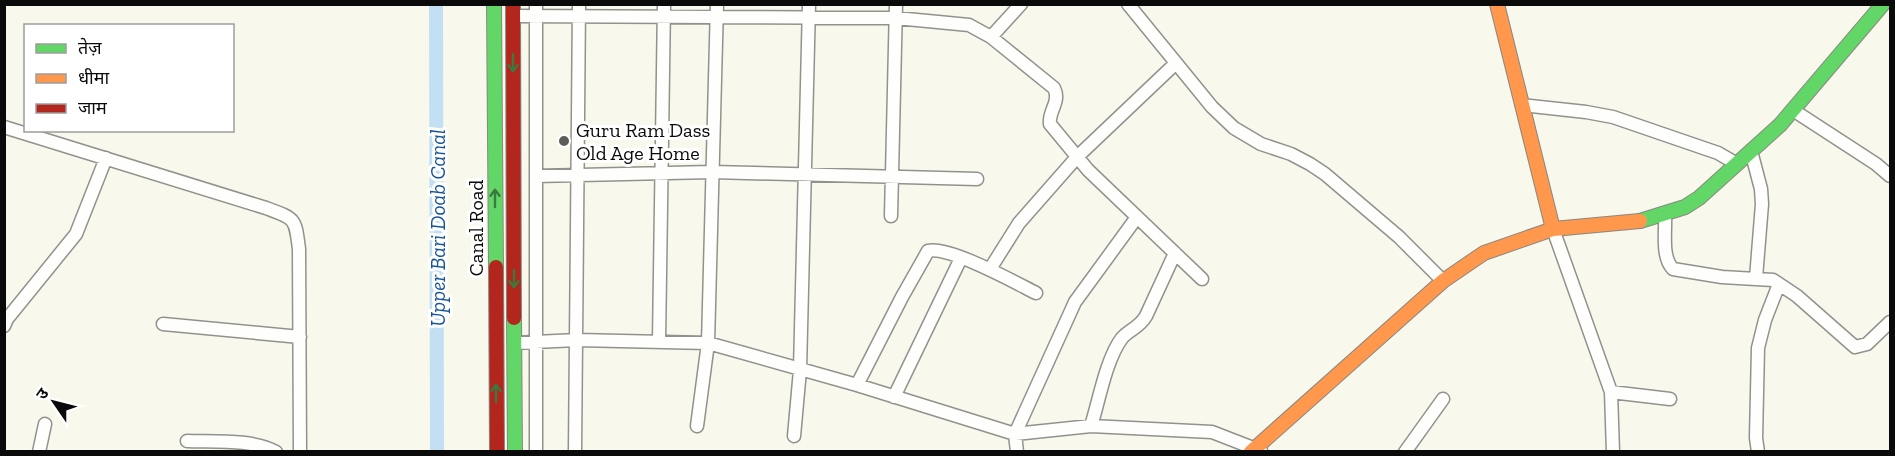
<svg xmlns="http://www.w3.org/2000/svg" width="1895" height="456" viewBox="0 0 1895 456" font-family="'Zilla Slab','Noto Sans Devanagari',serif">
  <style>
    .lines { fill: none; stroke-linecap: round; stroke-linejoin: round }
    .canal { stroke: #c3dff3; stroke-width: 14 }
    .street-casing { stroke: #92918c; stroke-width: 15 }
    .fast-casing { stroke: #888883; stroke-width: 16 }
    .slow-casing { stroke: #888883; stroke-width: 16 }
    .jam-casing { stroke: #888883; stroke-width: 16 }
    .street { stroke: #fefefc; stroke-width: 12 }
    .fast { stroke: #63d668; stroke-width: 14 }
    .slow { stroke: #ff974d; stroke-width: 14 }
    .jam { stroke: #b3261e; stroke-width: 14 }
    .oneway { stroke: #3b7a3e }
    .poi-dot { fill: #5e5d59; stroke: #fff; stroke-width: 2 }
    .labels { text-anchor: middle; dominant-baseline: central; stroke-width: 6; stroke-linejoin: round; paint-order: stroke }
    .poi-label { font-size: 20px; fill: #0a0a0a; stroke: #fff; text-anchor: start }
    .street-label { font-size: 20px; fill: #0a0a0a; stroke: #fff }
    .water-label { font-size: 21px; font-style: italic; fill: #155499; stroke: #fff }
  </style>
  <rect width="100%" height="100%" fill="#f9f8ed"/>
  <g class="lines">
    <path class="canal" d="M436,4l1,448"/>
    <defs>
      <path id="street" d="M536,4v448
        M1128,4l84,103 22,21 27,16 30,10 19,10 15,10 74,63 44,44
        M513,16l383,2 73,7 22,12 30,-33
        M991,37l63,51c7,14 -6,23 -4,36l38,46 114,109
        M1522,105l64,7 27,5 105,36 19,11
        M1793,110l83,54 14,12
        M4,127l262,81c30,11 29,10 33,41l1,203
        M1751,151l10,38 1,15 -6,74
        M536,176l176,-4 265,7
        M1665,214c1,17 -4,43 8,55l49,8 51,3 24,16 58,51 12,-3 23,-22
        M891,216l5,-212
        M1553,229l58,163 2,60
        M990,269l29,-46 58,-66 99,-94
        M163,324l137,13
        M4,326l3,-7 69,-85 30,-76
        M659,341l5,-337
        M514,343l63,-3 131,3 149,42 158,49 76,-8 121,6 49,19
        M857,385l45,-88 26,-46c20,-6 88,32 108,42
        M1611,392l59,7
        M894,397l67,-139
        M697,426l11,-83 9,-339
        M1091,426c8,-25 15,-67 31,-88 8,-9 17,-10 24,-22l29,-63
        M794,436l6,-66 9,-366
        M187,441c27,1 66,-2 89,11
        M39,452l6,-28
        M575,452l4,-448
        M1017,452l-2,-18 60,-132 62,-85
        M1405,452l38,-53
        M1758,452l-2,-14 2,-90 7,-28 14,-36"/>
      <path id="fast" d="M494,4l2,263
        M1640,221l45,-14 14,-9 81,-73 103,-121
        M514,318l1,134"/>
      <path id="slow" d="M1497,4l56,225
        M1251,452l192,-171 41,-28 69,-24 87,-8"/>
      <path id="jam" d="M513,4l1,314
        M496,267l1,185"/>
    </defs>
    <use href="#street" class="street-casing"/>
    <use href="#fast" class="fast-casing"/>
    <use href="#slow" class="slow-casing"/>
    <use href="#jam" class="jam-casing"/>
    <use href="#street" class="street"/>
    <use href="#fast" class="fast"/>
    <use href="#slow" class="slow"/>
    <use href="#jam" class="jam"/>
  </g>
  <defs><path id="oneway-shaft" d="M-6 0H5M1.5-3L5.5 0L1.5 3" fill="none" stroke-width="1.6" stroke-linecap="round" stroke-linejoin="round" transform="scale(1.5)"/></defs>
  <g class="oneway">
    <use href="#oneway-shaft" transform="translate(513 63) rotate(90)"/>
    <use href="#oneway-shaft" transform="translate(495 198) rotate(-90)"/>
    <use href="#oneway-shaft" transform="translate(514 279) rotate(90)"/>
    <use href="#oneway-shaft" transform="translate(496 393) rotate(-90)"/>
  </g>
  <circle class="poi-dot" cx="564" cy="141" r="6"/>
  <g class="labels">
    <g class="poi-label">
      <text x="576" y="130">Guru Ram Dass<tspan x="576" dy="23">Old Age Home</tspan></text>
    </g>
    <g class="street-label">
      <text transform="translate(476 228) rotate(-90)">Canal Road</text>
    </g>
    <g class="water-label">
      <text transform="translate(437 228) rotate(-90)">Upper Bari Doab Canal</text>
    </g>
  </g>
  <rect width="1895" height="456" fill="none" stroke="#0a0a0a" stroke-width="12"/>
  <rect x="24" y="24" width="210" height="108" fill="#ffffff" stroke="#9d9d9d" stroke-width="1.5"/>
  <rect x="36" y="44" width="30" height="9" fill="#63d668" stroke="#9d9d9d" stroke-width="1.5"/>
  <text x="78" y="54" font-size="18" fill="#0a0a0a">तेज़</text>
  <rect x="36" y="74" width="30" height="9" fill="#ff974d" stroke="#9d9d9d" stroke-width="1.5"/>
  <text x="78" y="84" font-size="18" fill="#0a0a0a">धीमा</text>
  <rect x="36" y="104" width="30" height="9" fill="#b3261e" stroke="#9d9d9d" stroke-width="1.5"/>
  <text x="78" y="114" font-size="18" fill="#0a0a0a">जाम</text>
  <g transform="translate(54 402) rotate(305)" stroke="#ffffff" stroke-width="4.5" paint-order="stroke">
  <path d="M0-4.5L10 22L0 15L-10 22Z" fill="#0a0a0a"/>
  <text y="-9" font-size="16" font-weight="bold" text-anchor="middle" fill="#0a0a0a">उ</text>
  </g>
</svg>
